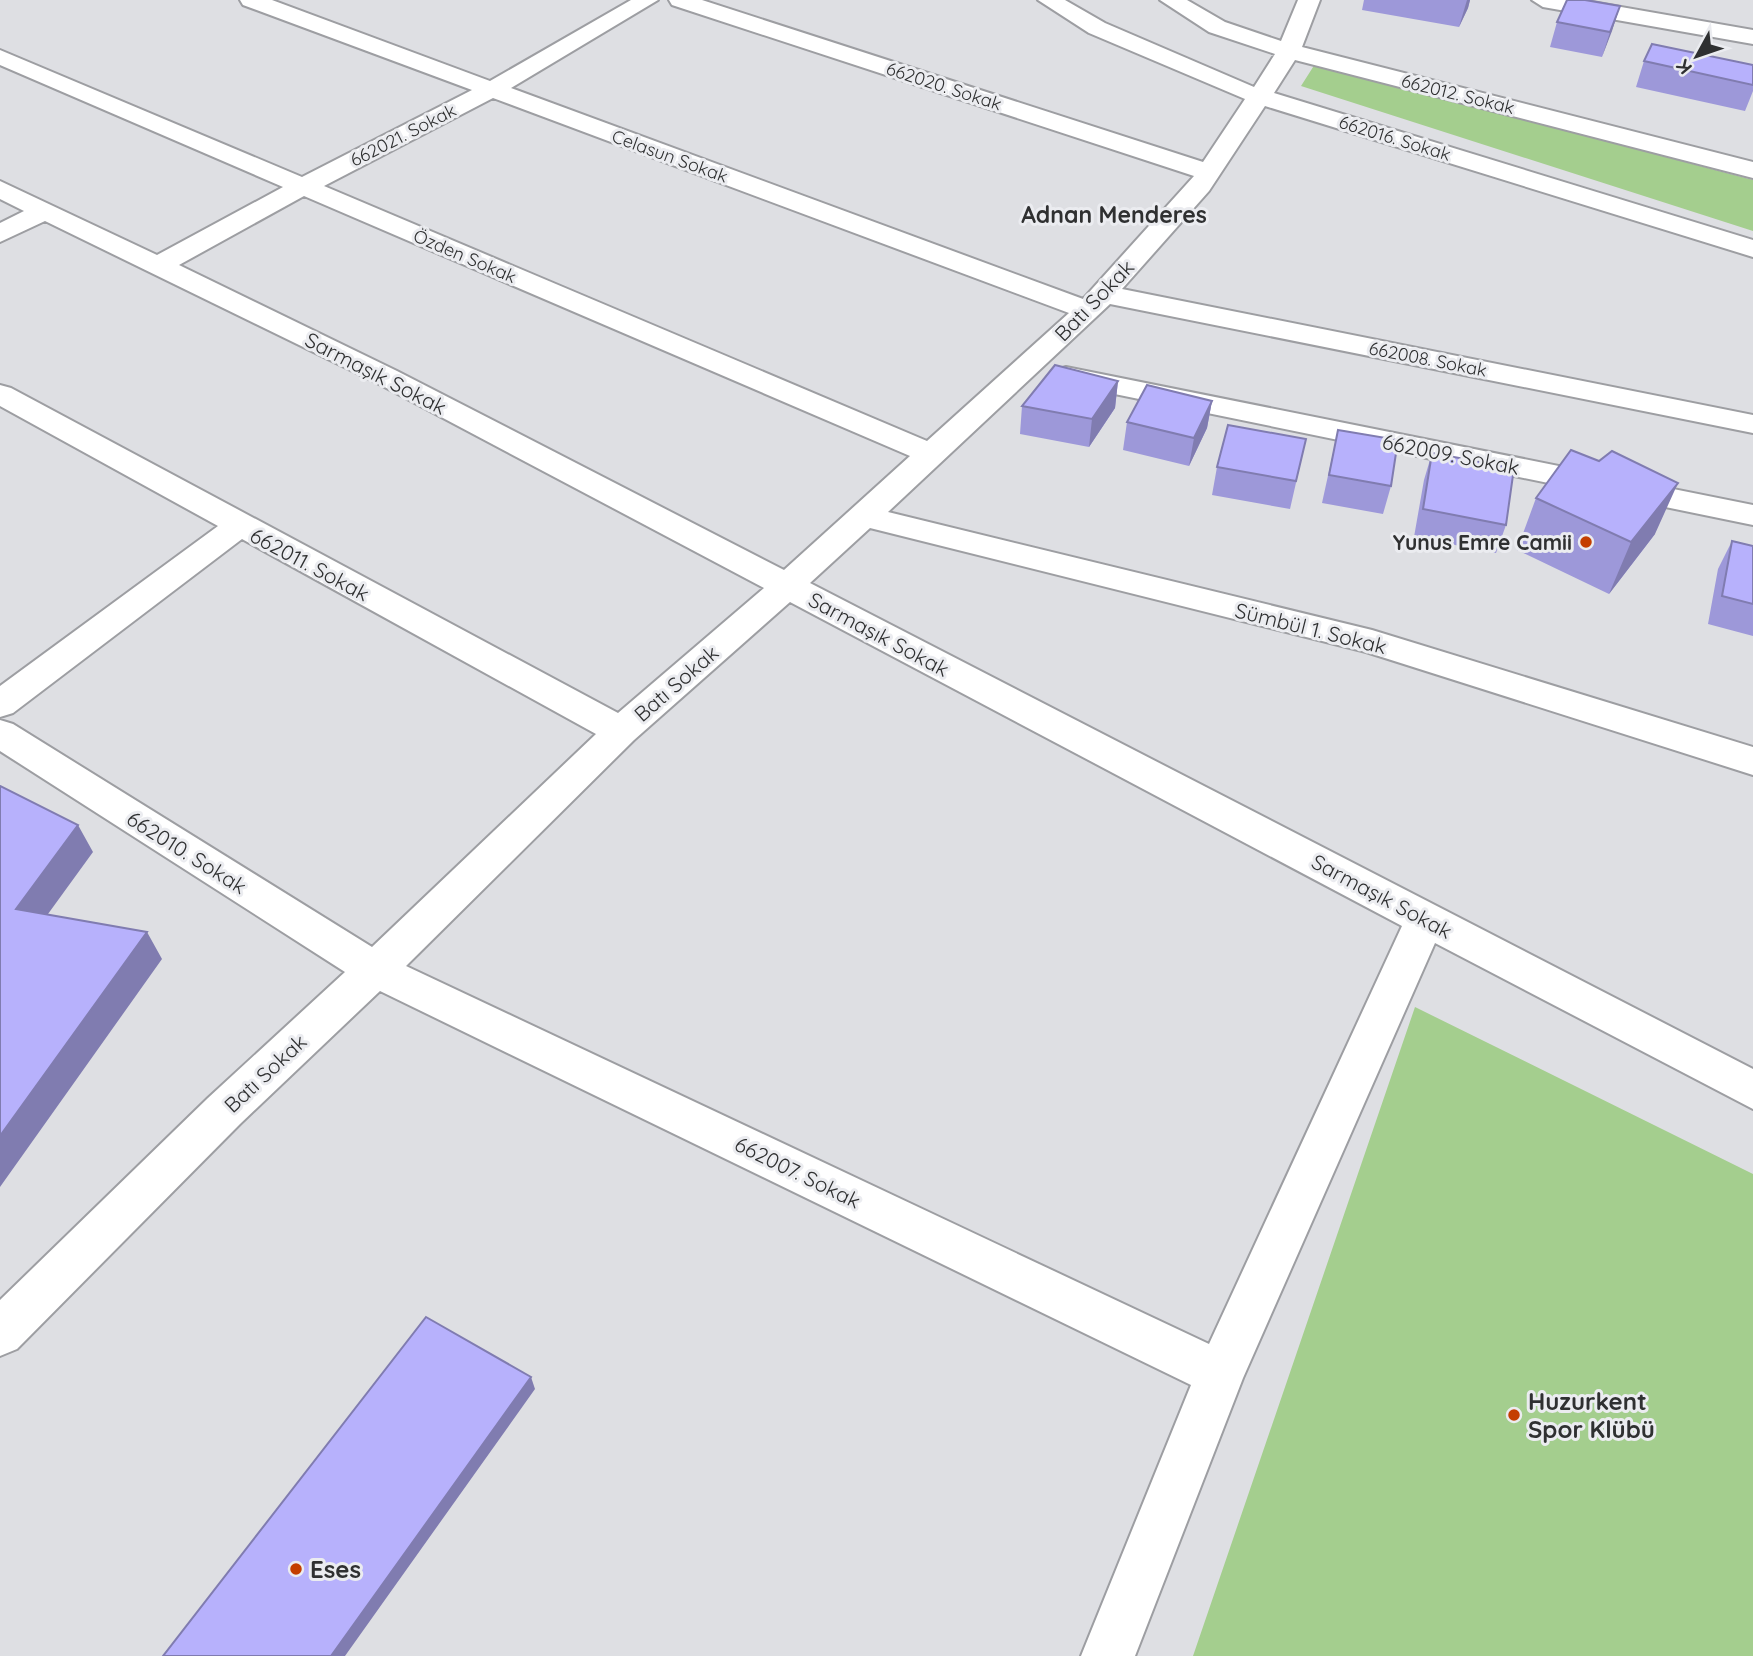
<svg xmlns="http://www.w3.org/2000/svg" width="1753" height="1656" viewBox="0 0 1753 1656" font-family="Quicksand,sans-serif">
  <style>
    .green { fill: #a4ce8e }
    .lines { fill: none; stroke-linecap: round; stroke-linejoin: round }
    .minor-casing { stroke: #9d9ea2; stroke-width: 4 }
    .minor { fill: #fff; fill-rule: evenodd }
    .wall { fill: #9d98d9 }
    .shaded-wall { fill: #807cb0 }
    .building { fill: #b7b1fc; stroke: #807cb0; stroke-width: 2 }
    .poi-dot { fill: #c43e00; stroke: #ebecf0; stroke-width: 2.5 }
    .labels { text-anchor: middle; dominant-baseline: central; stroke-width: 6; stroke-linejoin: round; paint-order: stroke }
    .far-street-label { font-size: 18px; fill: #2f3031; stroke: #ebecf0 }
    .street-label { font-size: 21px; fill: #2f3031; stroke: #ebecf0 }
    .poi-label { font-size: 21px; font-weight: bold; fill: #2f3031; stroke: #ebecf0; text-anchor: end }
    .far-district-label { font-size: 23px; font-weight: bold; fill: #2f3031; stroke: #ebecf0 }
    .near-poi-label { font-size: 24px; font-weight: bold; fill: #2f3031; stroke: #ebecf0; text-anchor: start }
  </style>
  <rect width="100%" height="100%" fill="#dedfe3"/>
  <path class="green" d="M1315,64l438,116v51l-452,-145z
    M1415,1007l338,167v482h-560z"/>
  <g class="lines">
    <defs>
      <path id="minor" d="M240,0h32l218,81 141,-81h27l-147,88 572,211 111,-123 -522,-171 -3,-5h33l501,162 42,-63 -156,-66 -51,-33h27l40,23 149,64 21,-33 -66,-22 -49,-32h27l38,22 56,19 17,-41h22l-18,47 451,115v16l-458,-118 -21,33 479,147v17l-488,-151 -56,85 -87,98 631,126v18l-643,-129 -222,208 484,118 381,117v28l-387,-123 -496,-124 -60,55 943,486v40l-318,-166 -192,435 -108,278h-54l110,-271 -811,-394 -140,133 -223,225 -17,7v-56l208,-202 137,-126 -345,-221v-31l13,4 359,223 224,-213 -354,-195 -229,174 -13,4v-31l218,-160 -218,-120v-21l11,3 607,325 146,-125 -387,-205 -332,-162 -45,21v-19l24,-12 -24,-12v-18l157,74 126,-68 -283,-122v-15l302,127 170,-87 -229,-85zM493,98l576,215 -142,128 -603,-255zM304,196l606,260 -126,114 -387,-199 -218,-106zM790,602l612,324 -193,418 -803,-378 228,-226z
        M1532,0h49l172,30v14l-210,-37z
        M1066,367l687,138v20l-697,-143 -5,-6 5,-6z"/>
    </defs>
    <use href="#minor" class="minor-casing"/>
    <use href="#minor" class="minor"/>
  </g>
  <path class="wall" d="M1364,0h106l-2,8 -9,19 -97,-17z
    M1620,6l-18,51 -52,-10 7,-25z
    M1644,61l109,4v26l-8,20 -109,-24z
    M1118,381l-3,27 -26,39 -69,-13 2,-28z
    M1212,401l-5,27 -18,38 -66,-16 4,-28z
    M1338,430l53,56 -8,28 -61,-11z
    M1306,439l-16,70 -78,-14 5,-28z
    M1432,453l74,72 -10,28 -82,-16 10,-57z
    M1536,498l119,36 -46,60 -92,-44z
    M1732,541l21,5v90l-45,-12 10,-55z"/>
  <path class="shaded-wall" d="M1467,0h3l-2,8 -9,19z
    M1620,6l-8,25 -10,26 8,-25z
    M1118,381l-3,27 -26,39 3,-28z
    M1212,401l-5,27 -18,38 5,-28z
    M1678,483l-23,51 -46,60 22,-52z
    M78,825l15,27 -61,84 -16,-27z
    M147,932l15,27 -162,228v-51z
    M531,1377l4,12 -190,267h-14z"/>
  <path class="building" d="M1567,0h18l35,6 -10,26 -53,-10z
    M1652,44l101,21v20l-109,-24z
    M1055,365l63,16 -26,38 -70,-13z
    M1147,385l65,16 -18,37 -67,-16z
    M1228,425l78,14 -10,42 -79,-14z
    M1338,430l60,10 -7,46 -62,-11z
    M1571,450l28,11 13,-10 66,32 -47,59 -95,-44z
    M1432,453l82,15 -8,57 -83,-16z
    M1732,541l21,5v58l-31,-8z
    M0,786l78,39 -62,84 131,23 -147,204z
    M426,1317l105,60 -200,279h-168z"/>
  <g class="poi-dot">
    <circle cx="1586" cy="542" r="7"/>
    <circle cx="1514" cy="1415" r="7"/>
    <circle cx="296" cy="1569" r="7"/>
  </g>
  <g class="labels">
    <g class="far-street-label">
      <text transform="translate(944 86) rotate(18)">662020. Sokak</text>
      <text transform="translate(1458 94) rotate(14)">662012. Sokak</text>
      <text transform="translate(403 135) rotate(-27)">662021. Sokak</text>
      <text transform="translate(1395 138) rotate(17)">662016. Sokak</text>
      <text transform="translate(670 156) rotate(20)">Celasun Sokak</text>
      <text transform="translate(465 256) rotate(23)">Özden Sokak</text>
      <text transform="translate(1428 359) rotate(11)">662008. Sokak</text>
    </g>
    <g class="street-label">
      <text transform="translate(1094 300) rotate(-46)">Batı Sokak</text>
      <text transform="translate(376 373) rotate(27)">Sarmaşık Sokak</text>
      <text transform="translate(1451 454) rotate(11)">662009. Sokak</text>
      <text transform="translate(310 564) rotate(28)">662011. Sokak</text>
      <text transform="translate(1311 628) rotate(14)">Sümbül 1. Sokak</text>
      <text transform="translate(879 634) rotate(28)">Sarmaşık Sokak</text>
      <text transform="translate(676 683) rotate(-41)">Batı Sokak</text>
      <text transform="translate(187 852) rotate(32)">662010. Sokak</text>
      <text transform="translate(1382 896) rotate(28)">Sarmaşık Sokak</text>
      <text transform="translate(265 1073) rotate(-43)">Batı Sokak</text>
      <text transform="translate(798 1172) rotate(26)">662007. Sokak</text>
    </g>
    <g class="poi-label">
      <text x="1572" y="542">Yunus Emre Camii</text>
    </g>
    <g class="far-district-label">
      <text x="1114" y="214">Adnan Menderes</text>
    </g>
    <g class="near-poi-label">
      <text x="1528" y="1401">Huzurkent<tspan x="1528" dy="28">Spor Klübü</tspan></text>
      <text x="310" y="1569">Eses</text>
    </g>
  </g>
  <g transform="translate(1697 56) rotate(230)" stroke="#ebecf0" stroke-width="5" paint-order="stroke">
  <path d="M0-5L12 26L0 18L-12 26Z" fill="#2f3031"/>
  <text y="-10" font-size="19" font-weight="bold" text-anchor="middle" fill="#2f3031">K</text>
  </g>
</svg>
